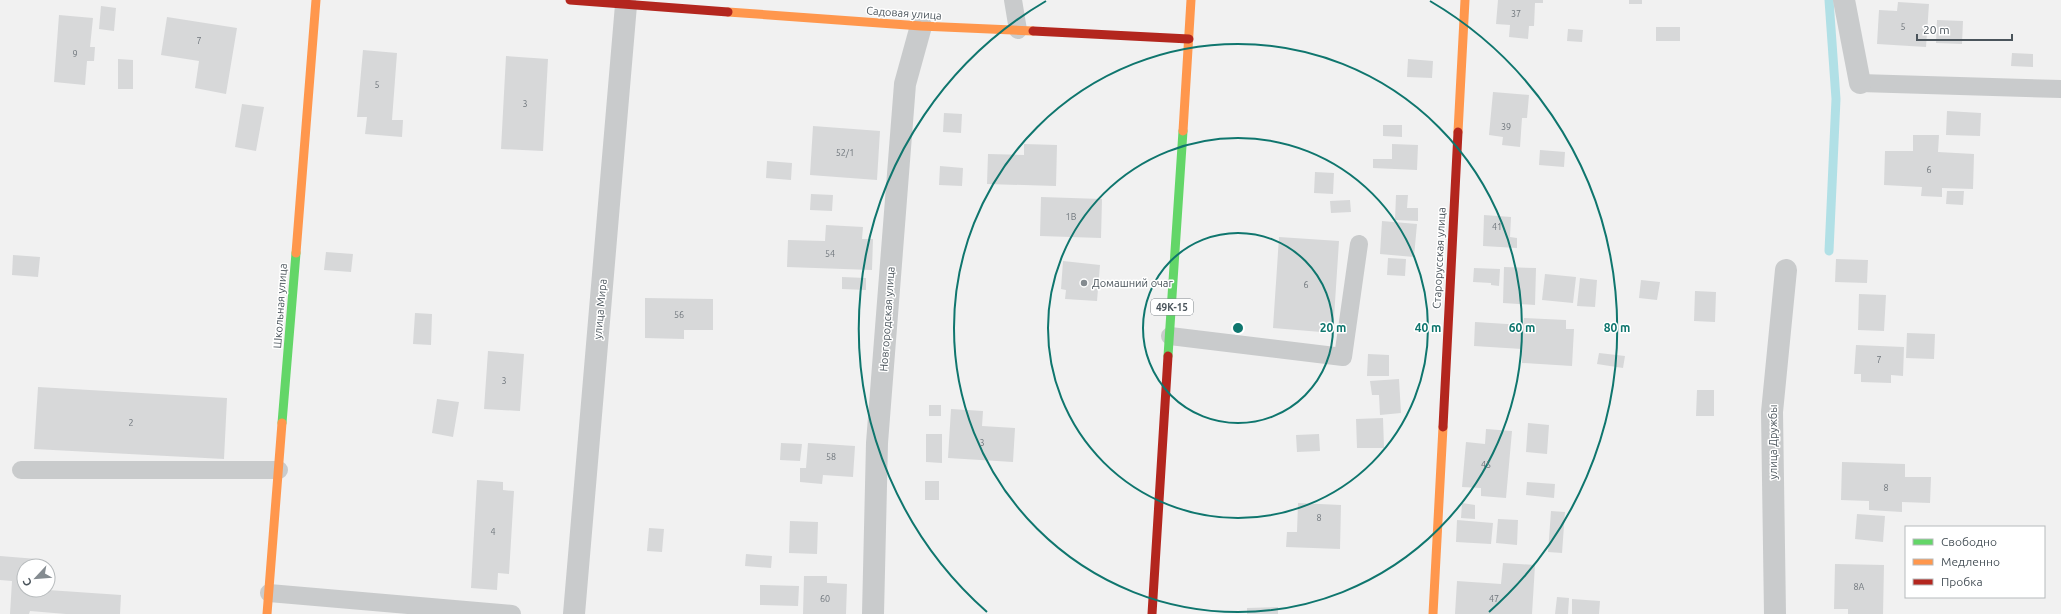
<svg xmlns="http://www.w3.org/2000/svg" width="2061" height="614" viewBox="0 0 2061 614" font-family="Ubuntu,sans-serif">
  <style>
    .lines { fill: none; stroke-linecap: round; stroke-linejoin: round }
    .stream { stroke: #b1e0e6; stroke-width: 9 }
    .building { fill: #d7d8d9 }
    .lane { stroke: #c9cbcc; stroke-width: 18 }
    .street { stroke: #c9cbcc; stroke-width: 22 }
    .fast { stroke: #63d668; stroke-width: 9 }
    .slow { stroke: #ff974d; stroke-width: 9 }
    .jam { stroke: #b3261e; stroke-width: 9 }
    .ring { fill: none; stroke: #0f766e; stroke-width: 2 }
    .poi-dot { fill: #848b90; stroke: #fff; stroke-width: 1.5 }
    .labels { text-anchor: middle; dominant-baseline: central; stroke-width: 3; stroke-linejoin: round; paint-order: stroke }
    .number-label { font-size: 9px; fill: #6f767c }
    .shield { fill: #fff; stroke: #80878c; stroke-width: 1 }
    .shield-label { font-size: 10px; font-weight: bold; fill: #4a545b }
    .street-label { font-size: 11px; fill: #4a545b; stroke: #fff }
    .poi-label { font-size: 11px; fill: #4a545b; stroke: #fff; text-anchor: start }
    .centre { fill: #0f766e; stroke: #fff; stroke-width: 2 }
    .ring-label { font-size: 12px; text-anchor: middle; font-weight: bold; fill: #0f766e; stroke: #fff; stroke-width: 3; stroke-linejoin: round; paint-order: stroke }
  </style>
  <rect width="100%" height="100%" fill="#f1f1f1"/>
  <g class="lines">
    <path class="stream" d="M1829,251l7,-152 -7,-99"/>
  </g>
  <path class="building" d="M1498,0h45v3h-8l-1,23h-5l-1,13 -19,-2 1,-12 -14,-1z
    M1629,0h13v4h-13z
    M1898,2l31,2 -3,43 -49,-3 2,-34 18,1z
    M101,6l15,2 -2,23 -15,-2z
    M59,15l34,3 -3,29h5l-1,14h-7l-2,24 -31,-3z
    M167,17l70,11 -11,66 -31,-6 4,-27 -38,-6z
    M1937,20l26,1 -1,23 -26,-1z
    M1656,27h24v14h-24z
    M1568,29l15,1 -1,12 -15,-1z
    M363,50l34,3 -5,67h11l-1,17 -37,-3 2,-17h-10z
    M2012,53l21,1v13l-22,-1z
    M506,56l42,3 -5,92 -42,-2z
    M118,59l15,1v29h-15z
    M1408,59l25,2 -1,17 -25,-1z
    M1493,92l36,3 -2,23h-5l-2,29 -18,-2 1,-8 -14,-2z
    M242,104l22,3 -8,44 -21,-4z
    M1947,111l34,2 -1,23 -34,-1z
    M944,113l18,1 -1,19 -18,-1z
    M1383,125h19v12l-19,-1z
    M813,126l67,5 -3,49 -67,-5z
    M1913,135h26l-1,17 36,2 -1,35 -31,-1v9l-21,-1 1,-9 -38,-2 1,-34h28z
    M1024,144l33,1 -1,41 -69,-2 1,-30 36,1z
    M1392,144l26,1 -1,25 -44,-2v-9h19z
    M1540,150l25,2 -1,15 -25,-2z
    M767,161l25,2 -1,17 -25,-2z
    M940,166l23,2 -1,18 -23,-1z
    M1315,172l19,1 -1,21 -19,-1z
    M1947,191h17l-1,14 -17,-1z
    M811,194l22,1 -1,16 -22,-1z
    M1396,195h12l-1,13h11v13l-23,-1z
    M1041,197l61,2 -1,39 -61,-2z
    M1350,200l1,12 -20,1 -1,-12z
    M1484,215l27,2 -1,20 7,1v10l-34,-2z
    M1382,221l35,3 -3,33 -34,-3z
    M826,225l37,2 -1,12h11l-1,31 -85,-3 1,-27 37,1z
    M1279,237l60,4 -6,92 -60,-5z
    M326,252l27,2 -2,18 -27,-2z
    M13,255l27,2 -2,20 -26,-2z
    M1388,258l18,1 -1,17 -18,-1z
    M1836,259l32,1 -1,23 -32,-1z
    M1063,261l37,4 -3,36 -32,-2 1,-9 -5,-1z
    M1504,267l32,1 -1,37 -32,-2z
    M1474,268l26,1 -1,17 -8,-1v-2l-18,-1z
    M1545,274l31,3 -3,26 -31,-3z
    M842,277l24,1v12l-24,-1z
    M1580,278l17,2 -2,27 -18,-1z
    M1641,280l19,2 -3,18 -18,-2z
    M1695,291l21,1 -1,30 -21,-1z
    M1859,294l27,1 -2,36 -26,-1z
    M645,298l68,1v31h-29v9l-39,-1z
    M415,313l17,1 -1,31 -18,-1z
    M1524,318l42,2v9h8l-2,37 -50,-3v-14l-48,-3 1,-24 48,3z
    M1907,333l28,1 -1,25 -28,-1z
    M1856,345l48,2 -1,29 -12,-1v8l-30,-1v-8h-7z
    M488,351l36,3 -4,57 -36,-2z
    M1599,353l26,3 -2,12 -26,-4z
    M1368,354l21,1v21h-22z
    M1399,379l2,34 -21,2 -1,-20h-7l-2,-14z
    M38,387l189,11 -3,61 -190,-10z
    M1697,390h17v26h-18z
    M437,399l22,3 -6,35 -21,-4z
    M929,405h12v11h-12z
    M951,409l32,2 -1,15 33,2 -2,34 -65,-4z
    M1383,418l1,30h-27l-1,-29z
    M1528,423l21,2 -2,29 -21,-2z
    M1486,429l26,2 -6,67 -25,-2v-8l-19,-1 4,-45 19,2z
    M926,434h16v29l-16,-1z
    M1319,434l1,17 -23,1 -1,-17z
    M781,443l21,1 -2,17 -20,-1z
    M808,443l47,3 -2,31 -30,-2 -1,9 -22,-2v-14h6z
    M1842,462l63,2v13h26l-1,26 -28,-1v10l-33,-2v-9l-28,-1z
    M477,480l26,2v8l11,1 -5,83 -11,-1 -1,17 -26,-2z
    M925,481h14v19h-14z
    M1527,482l28,2 -1,14 -28,-3z
    M1298,503l43,2 -1,44 -54,-2 1,-15h10z
    M1462,503l13,2v14l-14,-1z
    M1551,511l14,1 -3,41 -14,-1z
    M1857,514l28,2 -2,26 -28,-3z
    M1498,519l20,1 -1,25 -21,-2z
    M1457,520l36,3 -2,21 -35,-2z
    M790,521l28,1 -1,32 -28,-1z
    M649,528l15,1 -2,23 -15,-1z
    M746,554l26,2 -1,12 -26,-2z
    M0,556l37,3 -1,7h-12v24h24l73,5 -1,19h-54l-36,-3 -1,3h-19l2,-33 -12,-1z
    M1503,563l32,2 -3,49h-77l2,-33 44,3z
    M1835,564l49,1 -1,49h-35v-5h-14z
    M804,576h23v7l20,1 -1,30h-43z
    M760,585l39,1 -1,20 -38,-1z
    M1557,597l12,1 -1,16h-13z
    M1572,599l28,2 -1,13h-27z
    M1278,607v7h-31v-6z"/>
  <g class="lines">
    <path class="lane" d="M1013,0l5,30
      M1860,83l201,6
      M1170,336l173,21 16,-113
      M21,470h258
      M269,593l243,21"/>
    <path class="street" d="M1844,0l16,83
      M574,614l52,-609
      M873,614l4,-171 28,-359 16,-58
      M1775,614l-3,-202 14,-142"/>
    <path class="fast" d="M1168,356l15,-225
      M282,423l14,-170"/>
    <path class="slow" d="M728,12l193,14 112,5
      M1183,131l8,-131
      M1458,132l7,-132
      M296,253l20,-253
      M267,614l15,-191
      M1433,614l10,-187"/>
    <path class="jam" d="M570,0l158,12
      M1033,31l156,8
      M1443,427l15,-295
      M1152,614l16,-258"/>
  </g>
  <g class="ring">
    <circle cx="1238" cy="328" r="95"/>
    <circle cx="1238" cy="328" r="190"/>
    <circle cx="1238" cy="328" r="284"/>
    <path d="M987 612A379 379 0 0 1 1046 1M1430 1A379 379 0 0 1 1489 612"/>
  </g>
  <circle class="poi-dot" cx="1084" cy="283" r="4"/>
  <g class="labels">
    <g class="number-label">
      <text x="1516" y="14">37</text>
      <text x="1903" y="27">5</text>
      <text x="199" y="41">7</text>
      <text x="75" y="54">9</text>
      <text x="377" y="85">5</text>
      <text x="525" y="104">3</text>
      <text x="1506" y="127">39</text>
      <text x="845" y="153">52/1</text>
      <text x="1929" y="170">6</text>
      <text x="1071" y="217">1В</text>
      <text x="1497" y="227">41</text>
      <text x="830" y="254">54</text>
      <text x="1306" y="285">6</text>
      <text x="679" y="315">56</text>
      <text x="1879" y="360">7</text>
      <text x="504" y="381">3</text>
      <text x="131" y="423">2</text>
      <text x="982" y="443">3</text>
      <text x="831" y="457">58</text>
      <text x="1486" y="465">45</text>
      <text x="1886" y="488">8</text>
      <text x="1319" y="518">8</text>
      <text x="493" y="532">4</text>
      <text x="1859" y="587">8А</text>
      <text x="825" y="599">60</text>
      <text x="1494" y="599">47</text>
    </g>
    <rect class="shield" x="1151" y="299" width="42" height="16" rx="3"/>
    <g class="shield-label">
      <text x="1172" y="307">49К-15</text>
    </g>
    <g class="street-label">
      <text transform="translate(904 13) rotate(4)">Садовая улица</text>
      <text transform="translate(1439 258) rotate(-87)">Старорусская улица</text>
      <text transform="translate(280 306) rotate(-86)">Школьная улица</text>
      <text transform="translate(600 309) rotate(-85)">улица Мира</text>
      <text transform="translate(887 319) rotate(-86)">Новгородская улица</text>
      <text transform="translate(1773 442) rotate(-90)">улица Дружбы</text>
    </g>
    <g class="poi-label">
      <text x="1092" y="283">Домашний очаг</text>
    </g>
  </g>
  <circle cx="1238" cy="328" r="6" class="centre"/>
  <g class="ring-label">
    <text x="1333" y="332">20 m</text>
    <text x="1428" y="332">40 m</text>
    <text x="1522" y="332">60 m</text>
    <text x="1617" y="332">80 m</text>
  </g>
  <rect x="1905" y="526" width="140" height="72" fill="#ffffff" stroke="#b7bbbd"/>
  <rect x="1913" y="539" width="20" height="6" fill="#63d668" stroke="#b7bbbd"/>
  <text x="1941" y="546" font-size="12" fill="#4a545b">Свободно</text>
  <rect x="1913" y="559" width="20" height="6" fill="#ff974d" stroke="#b7bbbd"/>
  <text x="1941" y="566" font-size="12" fill="#4a545b">Медленно</text>
  <rect x="1913" y="579" width="20" height="6" fill="#b3261e" stroke="#b7bbbd"/>
  <text x="1941" y="586" font-size="12" fill="#4a545b">Пробка</text>
  <g transform="translate(36 578) rotate(244)"><circle r="19" fill="#ffffff" stroke="#b7bbbd"/>
  <path d="M0-3L7 15L0 10L-7 15Z" fill="#848b90"/>
  <text y="-6" font-size="11" font-weight="bold" text-anchor="middle" fill="#4a545b">С</text>
  </g>
  <path d="M1917 34v6h95v-6" fill="none" stroke="#4a545b" stroke-width="2"/>
  <text x="1923" y="34" font-size="12" fill="#4a545b" stroke="#ffffff" stroke-width="3" paint-order="stroke">20 m</text>
</svg>
